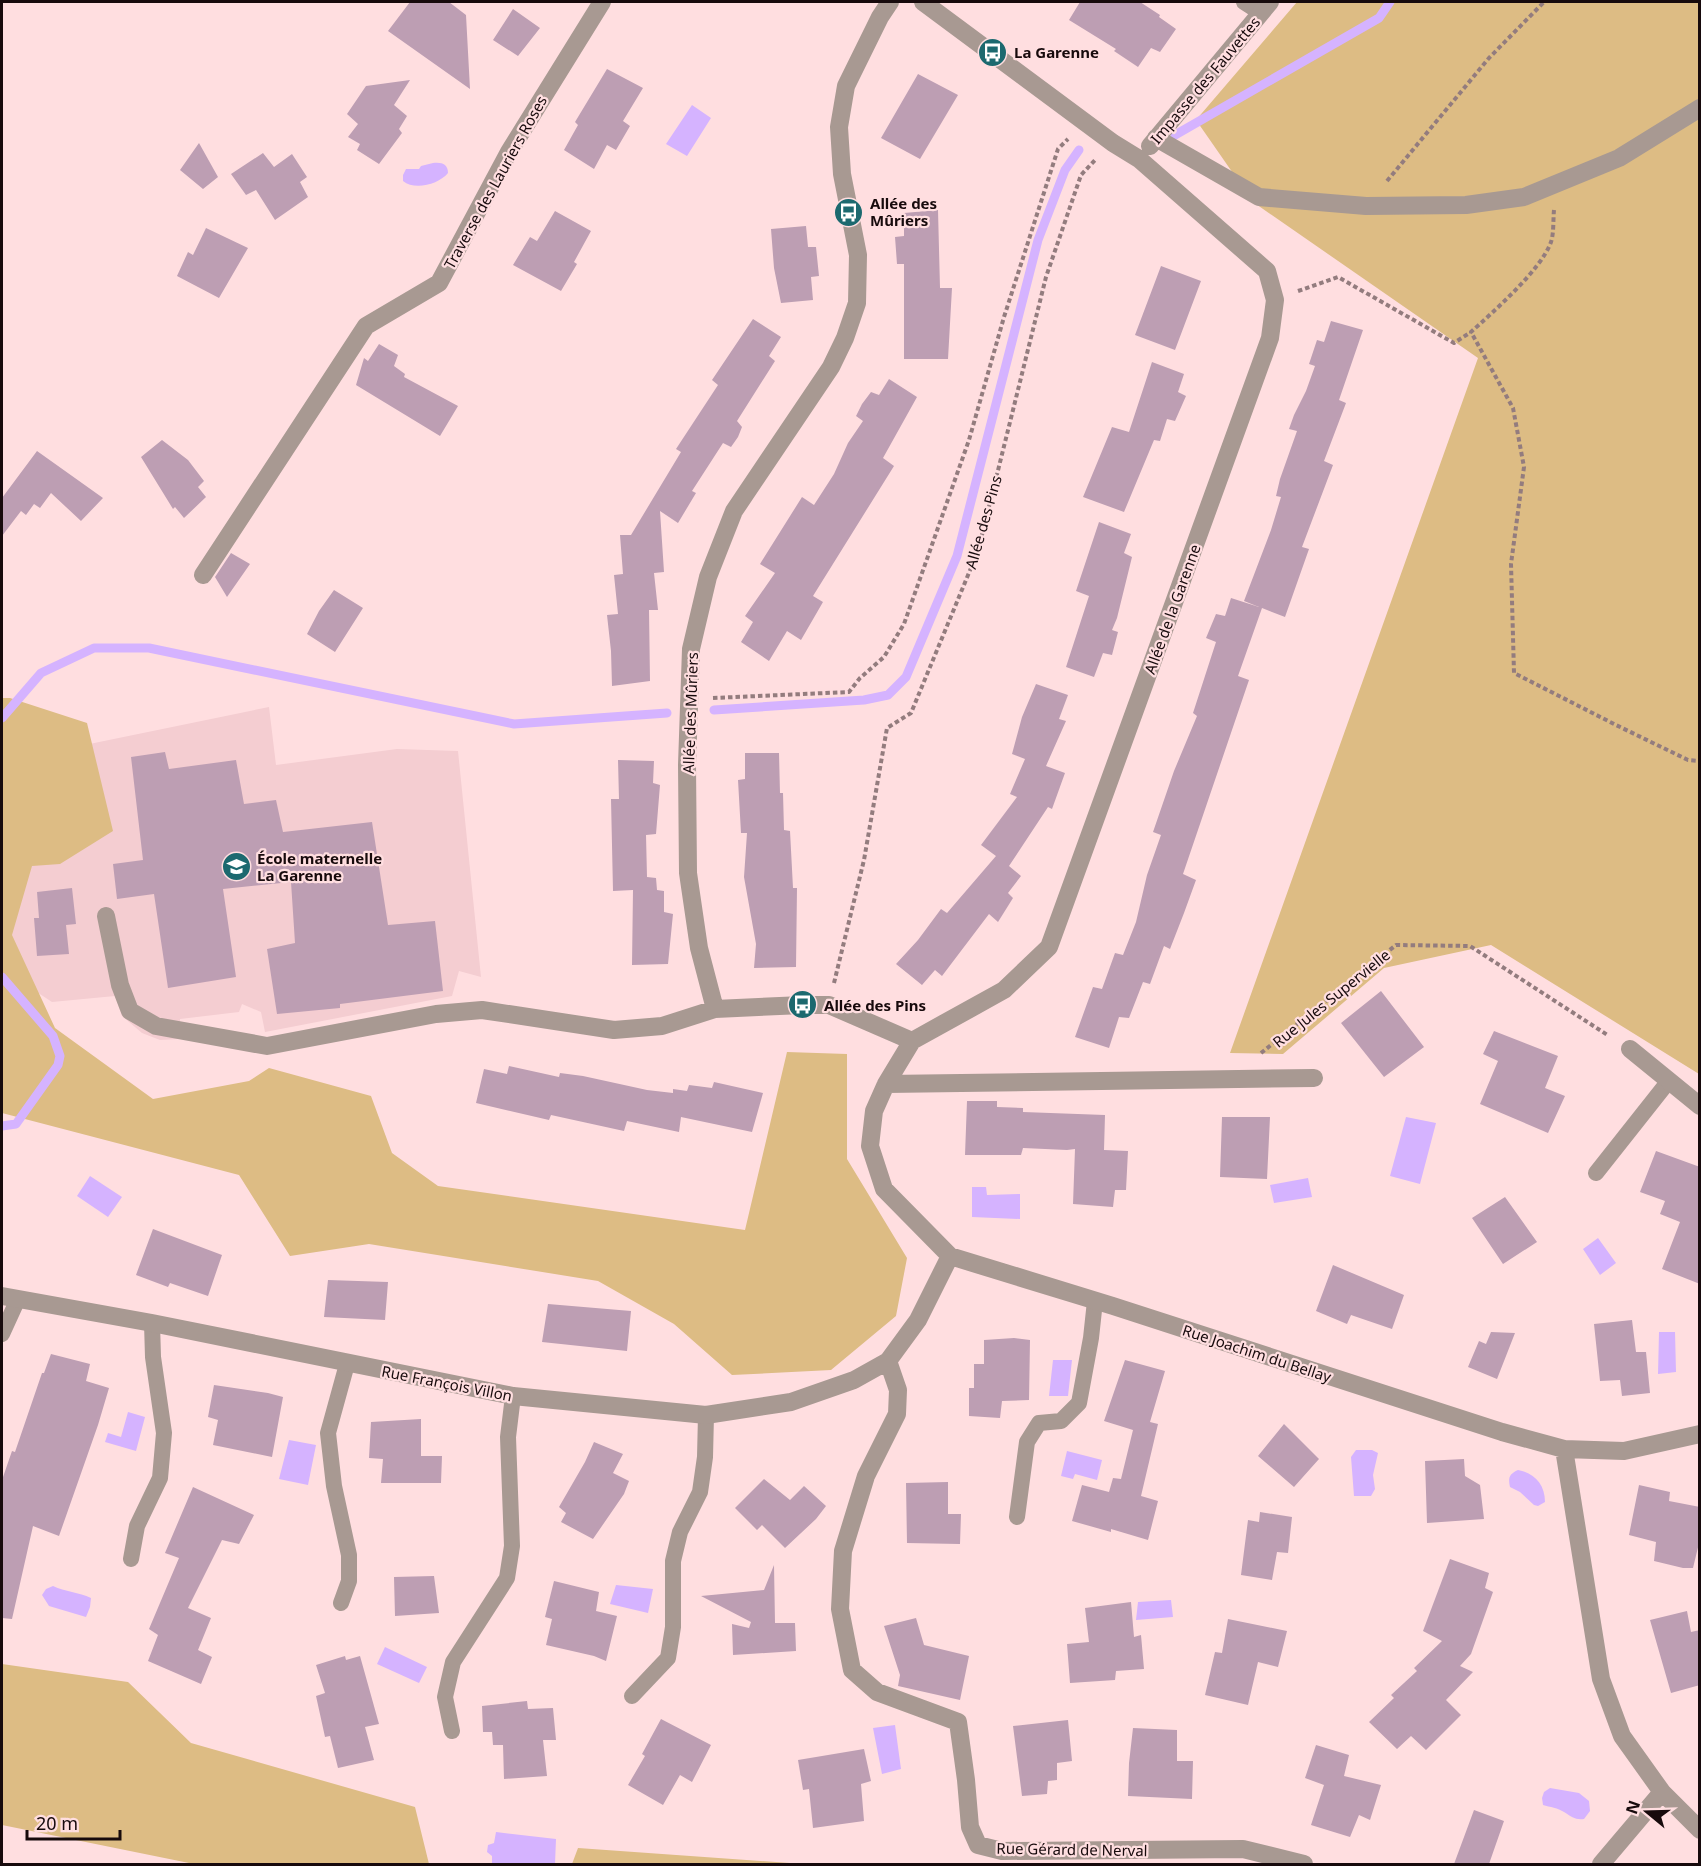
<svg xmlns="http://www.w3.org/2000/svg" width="1701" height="1866" viewBox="0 0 1701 1866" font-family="'Noto Sans',sans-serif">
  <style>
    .built { fill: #f4cdd1 }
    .green { fill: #ddbc84 }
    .water { fill: #d5b3ff }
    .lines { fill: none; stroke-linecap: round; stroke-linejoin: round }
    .stream { stroke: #d5b3ff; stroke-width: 9 }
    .building { fill: #bd9eb3 }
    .path { stroke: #937c7e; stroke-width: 4; stroke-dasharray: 4.5 3; stroke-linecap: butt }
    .service { stroke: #a89992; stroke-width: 16 }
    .minor { stroke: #a89992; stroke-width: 18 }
    .labels { text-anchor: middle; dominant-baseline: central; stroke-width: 4.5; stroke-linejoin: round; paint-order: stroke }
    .poi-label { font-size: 15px; font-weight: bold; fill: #170a0c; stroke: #ffdee0; text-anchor: start }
    .street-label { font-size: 15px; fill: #170a0c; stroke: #ffdee0 }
  </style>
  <rect width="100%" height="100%" fill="#ffdee0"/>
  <path class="built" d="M269,707l7,58 121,-16 61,2 23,226 -22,-6 -7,25 -187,36 -4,-20 -19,-8 -3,8 -59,7v20l-20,1 -18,-7 -20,-17 -7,-20 -63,6 -50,-33v-207z"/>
  <path class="green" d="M1297,2h402v1072l-208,-129 -107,23 -101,86 -53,-1 248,-695 -225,-156 -57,-82z
    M2,698h8l77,25 26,108 -53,33 -28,2 -20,69 43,93 98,71 96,-18 20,-13 102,28 21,57 46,33 307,44 42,-178 60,2v105l60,99 -11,58 -65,54 -99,5 -58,-51 -76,-43 -229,-37 -79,12 -51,-81 -237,-62z
    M2,1664l126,18 63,61 224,64 14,57h-235l-192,-39z
    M578,1848l226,16h-232z"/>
  <path class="water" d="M692,105l19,13 -24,38 -21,-12z
    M433,163c9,-1 15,1 15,10 -9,11 -33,18 -45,8v-6l3,-6h13l2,-3z
    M1406,1117l30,6 -16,61 -30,-8z
    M90,1176l32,21 -14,20 -31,-21z
    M1308,1178l4,19 -38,6 -4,-18z
    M972,1187h14l1,8 33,-1v25l-48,-2z
    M1598,1238l18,25 -16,12 -17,-26z
    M1659,1332h16l1,40 -18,2z
    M1053,1360h19l-4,36h-19z
    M128,1412l17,5 -9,34 -31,-9 3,-9 13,4z
    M289,1440l27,5 -8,40 -29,-6z
    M1356,1450h16l6,3 -5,22 2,14 -4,7h-17l-3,-39z
    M1067,1451l35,9 -5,20 -22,-6 -2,5 -12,-3z
    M1518,1470c16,3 27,14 27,32l-7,4 -4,-1 -14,-13 -10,-5c-2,-9 -1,-13 8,-17z
    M616,1585l37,4 -5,24 -38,-9z
    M53,1586c12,6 26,6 38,12l-1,9 -4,10 -37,-11 -7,-11 4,-6z
    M1171,1600l2,17 -37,3 2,-18z
    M385,1647l42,20 -8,16 -42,-19z
    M895,1725l6,44 -19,5 -9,-46z
    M1550,1788l29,5 10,8 1,10 -6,8c-9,1 -12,-2 -20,-7 -6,-4 -14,-5 -21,-7l-1,-7 2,-6z
    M496,1832l60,7 -1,25h-63v-8l-5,-4 1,-7 6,-2z"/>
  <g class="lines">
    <path class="stream" d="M1175,135l204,-117 11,-16
      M714,710l150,-10 24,-5 18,-18 51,-121 81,-316 27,-70 14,-20
      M2,718l39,-45 53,-25h55l365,76 153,-11
      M2,977l51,59 7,20 -2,9 -42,59 -14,2"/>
  </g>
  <path class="building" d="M410,2h39l17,13 4,74 -82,-58z
    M1080,2h60l20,13 -1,2 17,12 -16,23 -9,-4 -13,19 -24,-16 2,-2 -47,-29z
    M513,9l27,19 -22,28 -25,-16z
    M607,69l36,19 -20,33 7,5 -14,24 -9,-5 -13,24 -30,-19 14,-25 -3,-3z
    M918,74l40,21 -38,64 -39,-21z
    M410,80l-16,25 13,11 -8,13 3,4 -23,31 -22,-14 3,-6 -12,-7 10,-13 -11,-10 19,-28z
    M199,143l19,34 -15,12 -23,-19z
    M263,153l11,14 18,-13 15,23 -7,5 8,15 -33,23 -19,-30 -10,5 -15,-21z
    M938,210l2,78h12l-4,71h-44v-95h-7l-2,-27 9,-1v-23z
    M555,211l36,20 -17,31 3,2 -16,27 -48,-26 17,-28 7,4z
    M806,226l2,21h8l3,29 -8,1 2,23 -32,3 -7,-35 -3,-39z
    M206,228l42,20 -29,50 -42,-22 11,-24 5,3z
    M1161,266l40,15 -26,69 -40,-15z
    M753,319l28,18 -12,19 6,5 -38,60 5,6 -4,10 -7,10 -8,-4 -31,48 4,2 -18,30 -18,-12 4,61 -10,1 4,37h-9l1,71 -38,5 -1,-35 -4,-36 11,-1 -4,-39 9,-1 -3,-39h11l50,-83 -5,-3 42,-64 -6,-5z
    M1331,321l32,9 -24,70 7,3 -22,58 9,4 -31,82 7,2 -24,68 -23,-9 -24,68 11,4 -66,194 13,6 -12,33 -14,36 -6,-3 -14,38 -7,-2 -14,36 -10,-1 -10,31 -34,-11 18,-50 9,2 13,-36 8,2 13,-33 11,-47 14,-40 -8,-3 21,-61 23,-55 -4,-3 23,-71 -10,-4 10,-24 9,2 6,-18 28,9 -15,-6 27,-71 10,-33 -5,-1 4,-17 17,-48 -8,-2 5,-14 12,-24 9,-25 -6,-2 8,-24 7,2z
    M379,344l19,11 -4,11 11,8 -1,3 54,29 -18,30 -84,-51 8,-27 4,3z
    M1152,362l32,12 -6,18 8,4 -11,25 -8,-2 -7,22 -6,-1 -30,72 -41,-15 29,-70 17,5z
    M889,379l28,18 -34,61 11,8 -81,130 10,6 -22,38 -14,-9 -18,30 -28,-19 12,-20 -8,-6 30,-43 -15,-9 42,-67 12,8 20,-31 14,-31 15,-22 -7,-5 6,-12 9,-12 8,3z
    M162,440l26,20 16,21 -6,6 8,10 -22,21 -9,-11 -2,2 -32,-52z
    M37,451l66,47 -22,23 -30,-28 -11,15 -6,-4 -8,11 -5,-4 -19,25v-38z
    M1099,522l32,12 -7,19 8,4 -15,61 -5,12 6,2 -6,23 -9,-2 -9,24 -28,-10 23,-71 -13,-5z
    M231,553l19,11 -23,33 -12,-20z
    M334,590l29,18 -28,44 -28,-18 12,-23z
    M1036,684l32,11 -9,24 7,2 -20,45 19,7 -13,36 -4,-2 -39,59 12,10 -13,17 5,5 -15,24 -9,-8 -47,62 -7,-6 -13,15 -26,-21 22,-24 23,-31 6,4 49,-57 -15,-11 36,-48 -7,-3 15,-35 -13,-5 10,-37z
    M165,752l4,17 67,-9 8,44 32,-4 7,32 89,-10 16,103 47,-4 8,70 -103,13v4l-63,6 -10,-65 28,-6 -4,-61 -68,7 13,88 -68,11 -14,-94 -37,5 -4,-35 30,-4 -12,-103z
    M745,753h34l1,40h3l1,37 6,1 3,57h4l-1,79 -42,1 2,-24 -12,-67 3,-44h-6l-3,-53 7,-1z
    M618,760l36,1 -1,22 7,2 -4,49 -10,1 1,42 9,1 1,12 7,1v21l9,2 -5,50 -36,1 1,-75 -20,1 -2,-92h8z
    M72,888l4,36 -10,1 3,29 -32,2 -3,-38h5l-2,-26z
    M1381,991l43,56 -40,30 -43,-54z
    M1494,1031l64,25 -13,32 20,8 -17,37 -68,-29 18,-43 -15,-7z
    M509,1066l50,11 1,-4 23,3 64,14 26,3v-4l14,2 2,-6 23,3 2,-6 49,11 -11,39 -71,-15 -2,15 -52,-11 -3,10 -73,-16 -2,5 -73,-17 8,-34 23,5z
    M967,1101h30v6l26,1v4l82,3 -1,35 24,1 -2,39h-11l-2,17 -40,-3 2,-55 -8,1 -44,-2 -2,7h-56z
    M1222,1117h48l-3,62 -47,-2z
    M1656,1151l44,16v117l-38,-15 18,-47 -20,-8 5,-13 -25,-9z
    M1505,1197l32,45 -34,22 -31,-46z
    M153,1229l69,26 -14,41 -38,-13 -2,4 -32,-12z
    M1333,1265l71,30 -12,34 -41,-14 -4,9 -31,-13z
    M328,1280l60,2 -3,38 -61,-3z
    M548,1304l83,7 -4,40 -85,-9z
    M1632,1320l4,32h10l4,41 -28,3 -2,-16 -20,1 -6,-57z
    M1491,1332l24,1 -18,46 -29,-12 11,-26 7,3z
    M1014,1338l16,2 -1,60 -27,1 -2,17 -31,-2v-28h5v-24h10v-24z
    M51,1354l39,10 -4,17 23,7 -11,37 -39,111 -26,-10 -21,93 -10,-1v-138l10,-29 3,1 27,-79h2z
    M1125,1360l40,11 -15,51 8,2 -17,72 17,5 -10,39 -37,-11v3l-39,-11 10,-36 27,7 4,-14 8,1 12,-49 -29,-9z
    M214,1385l54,8 15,4 -11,60 -59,-12 5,-25 -10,-3z
    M421,1419v37h21l-1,27h-60l2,-24 -14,-1 2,-36z
    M1284,1424l35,35 -25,28 -36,-31z
    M594,1442l29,12 -10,19 16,8 -5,13 -31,45 -32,-17 5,-9 -7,-6 26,-45z
    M1464,1459l1,17 15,9 4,34 -57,4 -2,-62z
    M764,1479l26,21 14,-14 22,20 -10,13 -31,29 -23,-23 -5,5 -22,-22z
    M948,1482v32h13l-1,30 -53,-1 -1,-60z
    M1639,1485l31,7 -1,9 31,6v32l-7,29h-10l-29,-7 2,-19 -27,-7z
    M193,1487l61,28 -15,29 -17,-4 -34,68 23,10 -13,32 14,7 -11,27 -53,-23 10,-26 -9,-6 30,-71 -14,-5z
    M1260,1512l32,5 -4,36 -11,-1 -5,28 -31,-5 7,-55 11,2z
    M1450,1559l39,14 -4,15 8,4 -22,62 -11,12 13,6 -27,28 15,15 -35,35 -15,-14 -14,13 -28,-27 25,-24 -3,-3 26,-24 -3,-3 28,-27 -19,-10z
    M774,1565l1,58h20l1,28 -63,4 -1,-31 17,4 2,-6 -50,-26 63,-6z
    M434,1576l5,37 -44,3 -1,-39z
    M554,1581l45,11 -3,19 21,5 -11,45 -12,-5 -48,-11 6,-26 -7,-2z
    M1131,1602l3,35 7,-2 3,34 -28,2 -1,9 -45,3 -3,-39 22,-2 -4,-34z
    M1687,1611l4,21 9,-2v55l-29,8 -21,-73z
    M916,1618l8,27 45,11 -9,44 -62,-14 2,-11 -16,-49z
    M1228,1619l59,12 -9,36 -20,-5 -10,43 -43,-10 10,-43 7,1z
    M345,1656l1,4 14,-4 19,68 -14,3 9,33 -36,8 -8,-32 -5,1 -9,-41 9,-3 -9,-28z
    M527,1701l1,8 25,-1 3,32h-13l4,36 -43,3 -1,-34h-10l-1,-13h-9l-1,-26z
    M661,1719l50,26 -19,37 -12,-7 -17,30 -35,-20 17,-29 -3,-2z
    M1068,1720l4,41 -15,2v17l-9,1 -1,13 -25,2 -9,-70z
    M1133,1728l44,2v31h16l-1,38 -64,-3 1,-33z
    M1316,1745l33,10 -5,21 37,9 -11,35 -11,-5 -9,22 -39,-12 13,-40 -19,-7z
    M864,1749l7,32 -10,3 3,37 -51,7 -4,-39 -6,1 -5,-30z
    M1474,1810l30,11 -15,43h-35z"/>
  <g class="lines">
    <path class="path" d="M1387,181l102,-123 55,-56
      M1554,210c-1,10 0,23 -3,32 -10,28 -58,70 -80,90l42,76 11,59 -13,97 3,109 102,52 72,35 12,1
      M1298,291l40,-14 116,66 17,-11
      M713,698l136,-6 11,-14 24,-21 20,-33 65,-184 35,-123 54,-168 10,-10
      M834,983l30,-123 23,-132 24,-15 67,-162 68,-274 35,-102 14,-15
      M1261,1053l135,-108 74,1 139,90"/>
    <path class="service" d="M1244,2l17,11
      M1596,1173l72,-91
      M2,1334l16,-35
      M1017,1517l10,-75 12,-19 22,-2 18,-18 12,-65 4,-37
      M131,1559l6,-33 23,-48 4,-45 -11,-76 -1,-34
      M341,1603l8,-22v-26l-15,-69 -6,-53 19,-69
      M632,1696l36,-38 5,-31v-66l7,-29 20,-40 5,-35 1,-42
      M452,1731l-7,-34 8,-35 54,-84 5,-32 -4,-109 5,-41"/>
    <path class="minor" d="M1156,138l103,59 107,9 100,-1 58,-8 95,-39 81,-50
      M1150,146l120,-144
      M203,575l163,-249 73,-43 70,-131 93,-150
      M106,916l14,69 10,26 26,15 111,20 169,-32 46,-4 132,20 48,-4 53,-17 88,-4h26l83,36
      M715,1009l-16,-61 -11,-75 -1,-108 4,-116 17,-72 26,-66 97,-144 14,-29 12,-35 1,-48 -16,-81 -3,-47 7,-41 34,-69 10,-15
      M912,1041l92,-51 45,-43 221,-609 5,-38 -8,-29 -128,-112 -26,-16 -190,-141
      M912,1041l-26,43 -12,27 -4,35 14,43 66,67 163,50 389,126 62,17 60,2 76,-17
      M1630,1049l70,57
      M886,1084l428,-6
      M2,1296l150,27 361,73 193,19 85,-13 63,-22 34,-19 30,-41 32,-64
      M888,1361l10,29 -1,24 -31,62 -23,75 -3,58 12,61 25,22 81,30 8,58 4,47 8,18 24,6 241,-2 61,15
      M1564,1449l37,230 21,57 40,56 38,38
      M1601,1864l61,-72"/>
  </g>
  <defs>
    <symbol id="bus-disc" viewBox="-11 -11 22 22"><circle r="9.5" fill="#1c696f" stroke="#ffdee0"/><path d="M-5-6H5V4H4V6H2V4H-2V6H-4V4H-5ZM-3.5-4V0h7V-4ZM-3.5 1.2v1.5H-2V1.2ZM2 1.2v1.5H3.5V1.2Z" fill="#fff"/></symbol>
    <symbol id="school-disc" viewBox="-11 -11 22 22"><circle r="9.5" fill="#1c696f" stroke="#ffdee0"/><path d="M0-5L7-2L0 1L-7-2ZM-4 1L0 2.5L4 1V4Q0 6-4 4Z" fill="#fff"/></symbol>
  </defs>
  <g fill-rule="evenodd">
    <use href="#bus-disc" x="976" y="36" width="33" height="33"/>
    <use href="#bus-disc" x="832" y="196" width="33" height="33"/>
    <use href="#school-disc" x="220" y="850" width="33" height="33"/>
    <use href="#bus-disc" x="786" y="988" width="33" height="33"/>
  </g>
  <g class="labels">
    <g class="poi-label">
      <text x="1014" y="52">La Garenne</text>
      <text x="870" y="203">Allée des<tspan x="870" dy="17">Mûriers</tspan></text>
      <text x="257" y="858">École maternelle<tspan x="257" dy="17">La Garenne</tspan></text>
      <text x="824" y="1005">Allée des Pins</text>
    </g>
    <g class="street-label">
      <text transform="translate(1205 80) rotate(-50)">Impasse des Fauvettes</text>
      <text transform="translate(495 182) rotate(-61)">Traverse des Lauriers Roses</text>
      <text transform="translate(983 522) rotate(-74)">Allée des Pins</text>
      <text transform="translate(1172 609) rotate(-70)">Allée de la Garenne</text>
      <text transform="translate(690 713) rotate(-88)">Allée des Mûriers</text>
      <text transform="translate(1331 998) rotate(-39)">Rue Jules Supervielle</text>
      <text transform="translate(1257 1353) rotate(18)">Rue Joachim du Bellay</text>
      <text transform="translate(447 1383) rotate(11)">Rue François Villon</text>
      <text transform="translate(1072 1849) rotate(1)">Rue Gérard de Nerval</text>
    </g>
  </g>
  <rect width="1701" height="1866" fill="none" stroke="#170a0c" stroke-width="6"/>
  <g transform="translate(1647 1812) rotate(289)" stroke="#ffdee0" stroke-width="4.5" paint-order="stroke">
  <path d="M0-4.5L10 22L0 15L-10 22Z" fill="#170a0c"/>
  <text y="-9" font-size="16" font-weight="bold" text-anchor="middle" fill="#170a0c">N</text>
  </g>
  <path d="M27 1830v9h93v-9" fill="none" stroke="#170a0c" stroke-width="3"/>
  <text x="36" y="1830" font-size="18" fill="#170a0c" stroke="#ffdee0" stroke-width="4.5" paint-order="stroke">20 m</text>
</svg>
